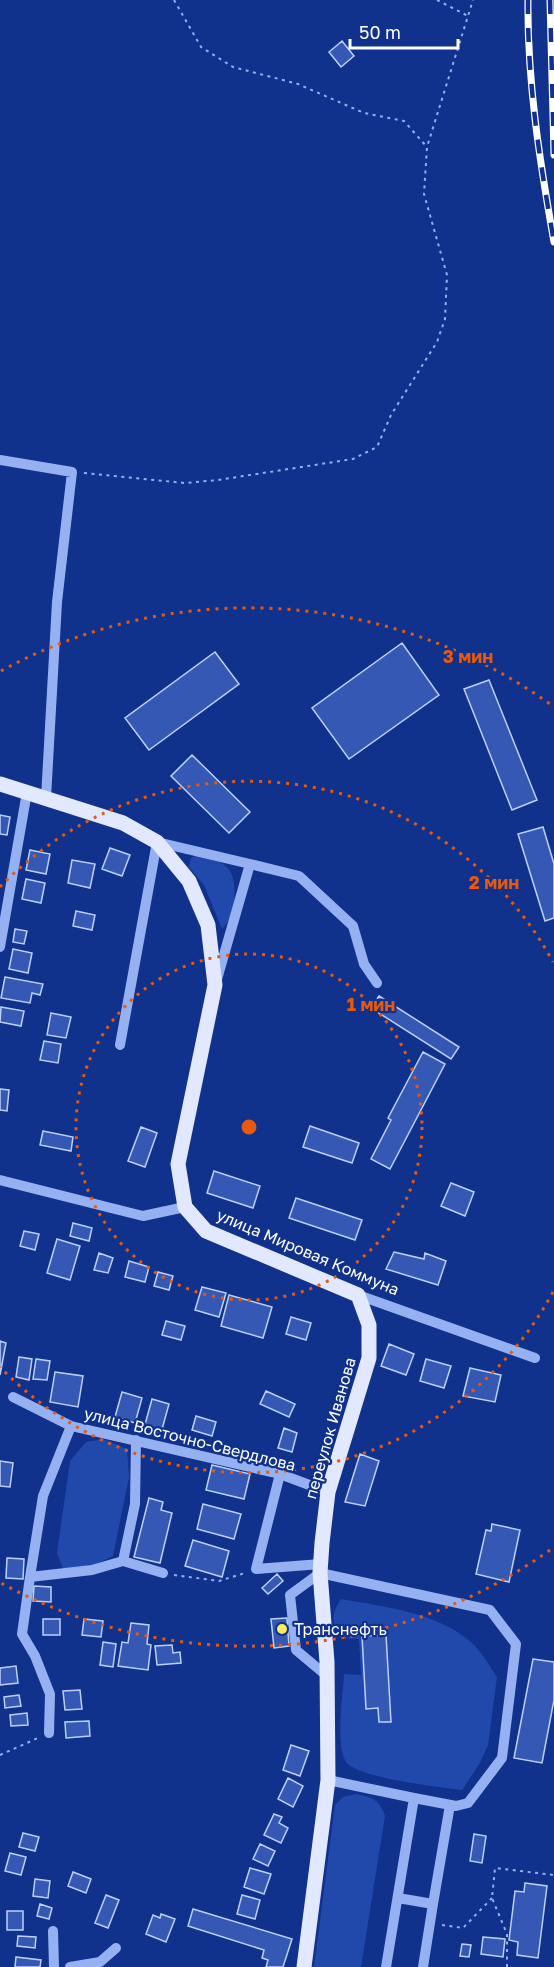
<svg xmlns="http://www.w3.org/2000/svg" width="554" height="1967" viewBox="0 0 554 1967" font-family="'Golos Text',sans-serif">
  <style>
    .green { fill: #2149ac }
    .building { fill: #3458b4; stroke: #bdd0fd; stroke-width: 1.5 }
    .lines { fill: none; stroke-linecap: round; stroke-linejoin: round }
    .path { stroke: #96b1f2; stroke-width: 2; stroke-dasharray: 3 4.5; stroke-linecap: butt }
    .minor { stroke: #96b1f2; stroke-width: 10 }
    .major { stroke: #e2e8ff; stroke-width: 15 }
    .rail-casing { stroke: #fff; stroke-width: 7 }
    .rail { stroke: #10318c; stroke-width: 4.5; stroke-dasharray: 14; stroke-linecap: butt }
    .ring { fill: none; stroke: #e8590c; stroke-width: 3; stroke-dasharray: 3 6 }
    .poi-dot { fill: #ffea58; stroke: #10318c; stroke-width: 2 }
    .labels { text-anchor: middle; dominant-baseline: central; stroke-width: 4.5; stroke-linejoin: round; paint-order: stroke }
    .street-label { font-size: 16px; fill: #fff; stroke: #10318c }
    .poi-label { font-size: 16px; fill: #fff; stroke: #10318c; text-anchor: start }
    .centre { fill: #e8590c; stroke: #10318c; stroke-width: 3 }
    .ring-label { font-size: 18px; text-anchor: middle; font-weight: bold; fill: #e8590c; stroke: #10318c; stroke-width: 4.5; stroke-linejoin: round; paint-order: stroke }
  </style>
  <rect width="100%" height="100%" fill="#10318c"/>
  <path class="green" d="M197,855c9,3 23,5 30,12 13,13 8,51 -5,62l-18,-44 -15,-18 2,-9z
    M103,1439l24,10 2,28 -16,79 -29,14 -21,-1 -6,-16 13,-92 16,-19z
    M341,1599c44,8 96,13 131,44 10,9 18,24 25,34l-9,68 -8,18 -18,27c-23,-3 -105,-12 -116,-28 -11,-17 -3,-67 -2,-88l17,1 -2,-36 -18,-1c-10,-15 -10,-24 0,-39z
    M355,1794c17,3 24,5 30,22l-24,151h-47l21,-162 8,-8z"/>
  <path class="building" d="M342,41l12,15 -13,11 -12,-15z
    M402,643l37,52 -90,64 -37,-51z
    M215,652l24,32 -90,66 -24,-32z
    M489,680l48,120 -25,10 -48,-121z
    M192,755l58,57 -21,21 -58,-57z
    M0,815l10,2 -3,18 -7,-1z
    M543,827l11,37v54l-9,3 -27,-87z
    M110,848l20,7 -8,21 -20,-7z
    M30,850l20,4 -4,20 -20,-4z
    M72,860l23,4 -5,24 -22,-5z
    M26,879l19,4 -4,20 -19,-4z
    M76,911l19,4 -3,15 -19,-4z
    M15,929l12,2 -3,13 -11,-2z
    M13,949l19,4 -4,20 -19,-4z
    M5,977l38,7 -3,11 -8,-2 -2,10 -29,-5z
    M379,996l80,51 -8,12 -80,-51z
    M1,1007l23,4 -3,15 -21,-4z
    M51,1013l20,4 -5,21 -19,-3z
    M44,1041l17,3 -3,19 -18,-3z
    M423,1052l22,12 -55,105 -19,-10 20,-39 -3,-2z
    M0,1089l9,1 -2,21 -7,-1z
    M310,1126l49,17 -7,20 -49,-16z
    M141,1127l16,6 -12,34 -17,-6z
    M43,1131l30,6 -2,14 -31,-6z
    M214,1171l46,15 -7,22 -46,-15z
    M451,1183l23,9 -9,24 -24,-10z
    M296,1198l66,22 -7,20 -66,-22z
    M73,1223l19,5 -3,13 -19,-5z
    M24,1231l15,3 -4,16 -15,-4z
    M57,1239l23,7 -10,34 -23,-7z
    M394,1252l30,7 1,-6 21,8 -8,24 -52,-16z
    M99,1253l14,5 -5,15 -14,-3z
    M129,1261l20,6 -4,15 -20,-5z
    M158,1272l15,4 -4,14 -15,-4z
    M202,1287l24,6 -7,24 -24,-7z
    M229,1295l43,12 -9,31 -42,-12z
    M291,1317l20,6 -5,17 -20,-6z
    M166,1321l19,5 -4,14 -19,-5z
    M0,1341l6,2 -6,32z
    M389,1344l25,10 -8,21 -25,-9z
    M19,1357l13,2 -3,21 -13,-3z
    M36,1359l14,2 -3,19 -14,-1z
    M426,1359l25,7 -7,22 -24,-7z
    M470,1368l31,7 -6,27 -32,-6z
    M55,1372l28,4 -5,31 -28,-5z
    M266,1391l29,13 -6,13 -29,-13z
    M122,1392l20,6 -7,25 -20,-6z
    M152,1399l17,5 -8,29 -17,-5z
    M196,1416l20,6 -4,14 -20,-6z
    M284,1428l13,5 -5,19 -14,-4z
    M360,1454l19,7 -14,45 -20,-4z
    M0,1461l13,2 -3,24 -10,-1z
    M212,1465l38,9 -6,25 -38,-9z
    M149,1498l14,4 -2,8 11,3 -12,50 -26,-6z
    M203,1504l38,10 -7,25 -37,-10z
    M492,1524l28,6 -11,52 -33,-8 10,-44 5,1z
    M193,1540l36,11 -7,26 -37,-11z
    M7,1558l17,1 -1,20 -17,-1z
    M277,1574l6,7 -15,13 -6,-6z
    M34,1586l17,1v15l-18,-1z
    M287,1618l2,28 -15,2 -3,-29z
    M43,1619h17v16h-17z
    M84,1619l19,2 -2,16 -19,-2z
    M131,1623l18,2 -2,19 4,1 -3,25 -30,-4 4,-24 6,1z
    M386,1635l5,87h-12l-1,-14 -12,1 -4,-73z
    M103,1642l13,2 -3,23 -13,-2z
    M172,1645l1,8 7,-1 1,11 -24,2 -2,-19z
    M533,1659l21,3v38l-12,63 -28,-5z
    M16,1666l2,17 -18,2v-17z
    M80,1690l2,19 -17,1 -2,-19z
    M19,1695l2,11 -16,2 -1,-11z
    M27,1713l1,12 -17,1 -1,-11z
    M89,1721l1,15 -24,2 -1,-16z
    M291,1745l18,6 -9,25 -17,-6z
    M288,1778l15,8 -10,21 -15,-8z
    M274,1814l8,3 -3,6 9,5 -7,15 -17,-8z
    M23,1833l16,4 -4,14 -16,-4z
    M474,1834l12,2 -4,27 -12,-2z
    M260,1844l15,7 -7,15 -15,-7z
    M10,1853l16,4 -5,18 -16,-4z
    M250,1868l21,6 -7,20 -20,-7z
    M73,1872l18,7 -5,14 -18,-7z
    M35,1879l15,2 -2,17 -15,-2z
    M525,1883l22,3 -9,72 -21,-3 1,-13 -9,-2 6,-49 9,1z
    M106,1895l13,5 -11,28 -13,-5z
    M242,1895l18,5 -5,19 -18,-5z
    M40,1904l12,4 -3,11 -12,-3z
    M193,1909l99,30 -9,28h-17l2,-7 -6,-2 2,-8 -76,-24z
    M7,1911h16v19h-16z
    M161,1914l14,5 -9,23 -20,-8 7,-19 7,3z
    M18,1936l18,1 -1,11 -18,-2z
    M483,1937l22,2 -2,18 -22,-3z
    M462,1944l9,1 -2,12 -9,-1z
    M16,1957l25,3 -1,7h-25z"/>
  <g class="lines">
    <path class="path" d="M174,0l27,47 32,20 65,17 66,29 40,8 23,26
      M437,0l31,16
      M84,473l101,10 33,-3 135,-21 24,-12 14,-32 46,-73 8,-23 2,-44 -23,-81 3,-47 46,-147
      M174,1575l45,6 26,-8
      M0,1755l38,-17
      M442,1925l21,3 29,-30
      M507,1967v-33l-15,-36 3,-30 59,7"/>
    <path class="minor" d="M0,460l72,12 -15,130 -11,196
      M0,947l27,-155
      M217,979l33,-115 49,12 54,50 11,38 13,19
      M120,1045l37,-203 93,22
      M0,1180l143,36 42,-9
      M358,1295l177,63
      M13,1397l58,29 209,48 48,18
      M71,1426l-28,70 -13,81 62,-7 31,-9 12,-57 1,-64
      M280,1474l-24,95 65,-5
      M123,1561l40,12
      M30,1577l-8,57 13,22 15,38 -1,39
      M327,1676l-31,-26 -6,-55 30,-22 170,37 26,34 -14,114 -34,45 -12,3 -42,-8
      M328,1780l86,18 -28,169
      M398,1898l35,6 17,-99
      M53,1931l1,36
      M70,1967l30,-5 16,-14
      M423,1967l10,-63"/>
    <path class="major" d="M0,784l123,39 34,19 32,39 19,44 7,60 -37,179 7,43 21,24 152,64 11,30v33l-41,134 -6,51 -2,30 7,89 1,118 -24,187"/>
    <defs>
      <path id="rail" d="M528,0c-1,81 12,163 26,242
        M550,0l4,155"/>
    </defs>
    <use href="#rail" class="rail-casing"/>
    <use href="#rail" class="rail"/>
  </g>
  <g class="ring">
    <circle cx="249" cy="1127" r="173"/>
    <path d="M553 1292A346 346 0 0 1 0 1367M0 887A346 346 0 0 1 553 962"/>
    <path d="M550 1550A519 519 0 0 1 1 1583M1 671A519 519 0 0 1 550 704"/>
  </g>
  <circle class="poi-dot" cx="282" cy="1629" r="6"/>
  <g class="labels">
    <g class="street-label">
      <text transform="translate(308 1252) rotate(23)">улица Мировая Коммуна</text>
      <text transform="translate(330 1428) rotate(-74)">переулок Иванова</text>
      <text transform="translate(190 1439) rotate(14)">улица Восточно-Свердлова</text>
    </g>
    <g class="poi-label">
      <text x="294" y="1629">Транснефть</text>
    </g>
  </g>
  <circle cx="249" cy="1127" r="9" class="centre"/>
  <g class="ring-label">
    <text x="468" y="663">3 мин</text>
    <text x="494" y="889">2 мин</text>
    <text x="371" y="1011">1 мин</text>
  </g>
  <path d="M350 39v9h108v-9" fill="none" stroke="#ffffff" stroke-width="3"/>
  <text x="359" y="39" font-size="18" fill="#ffffff" stroke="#10318c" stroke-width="4.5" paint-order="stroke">50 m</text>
</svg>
